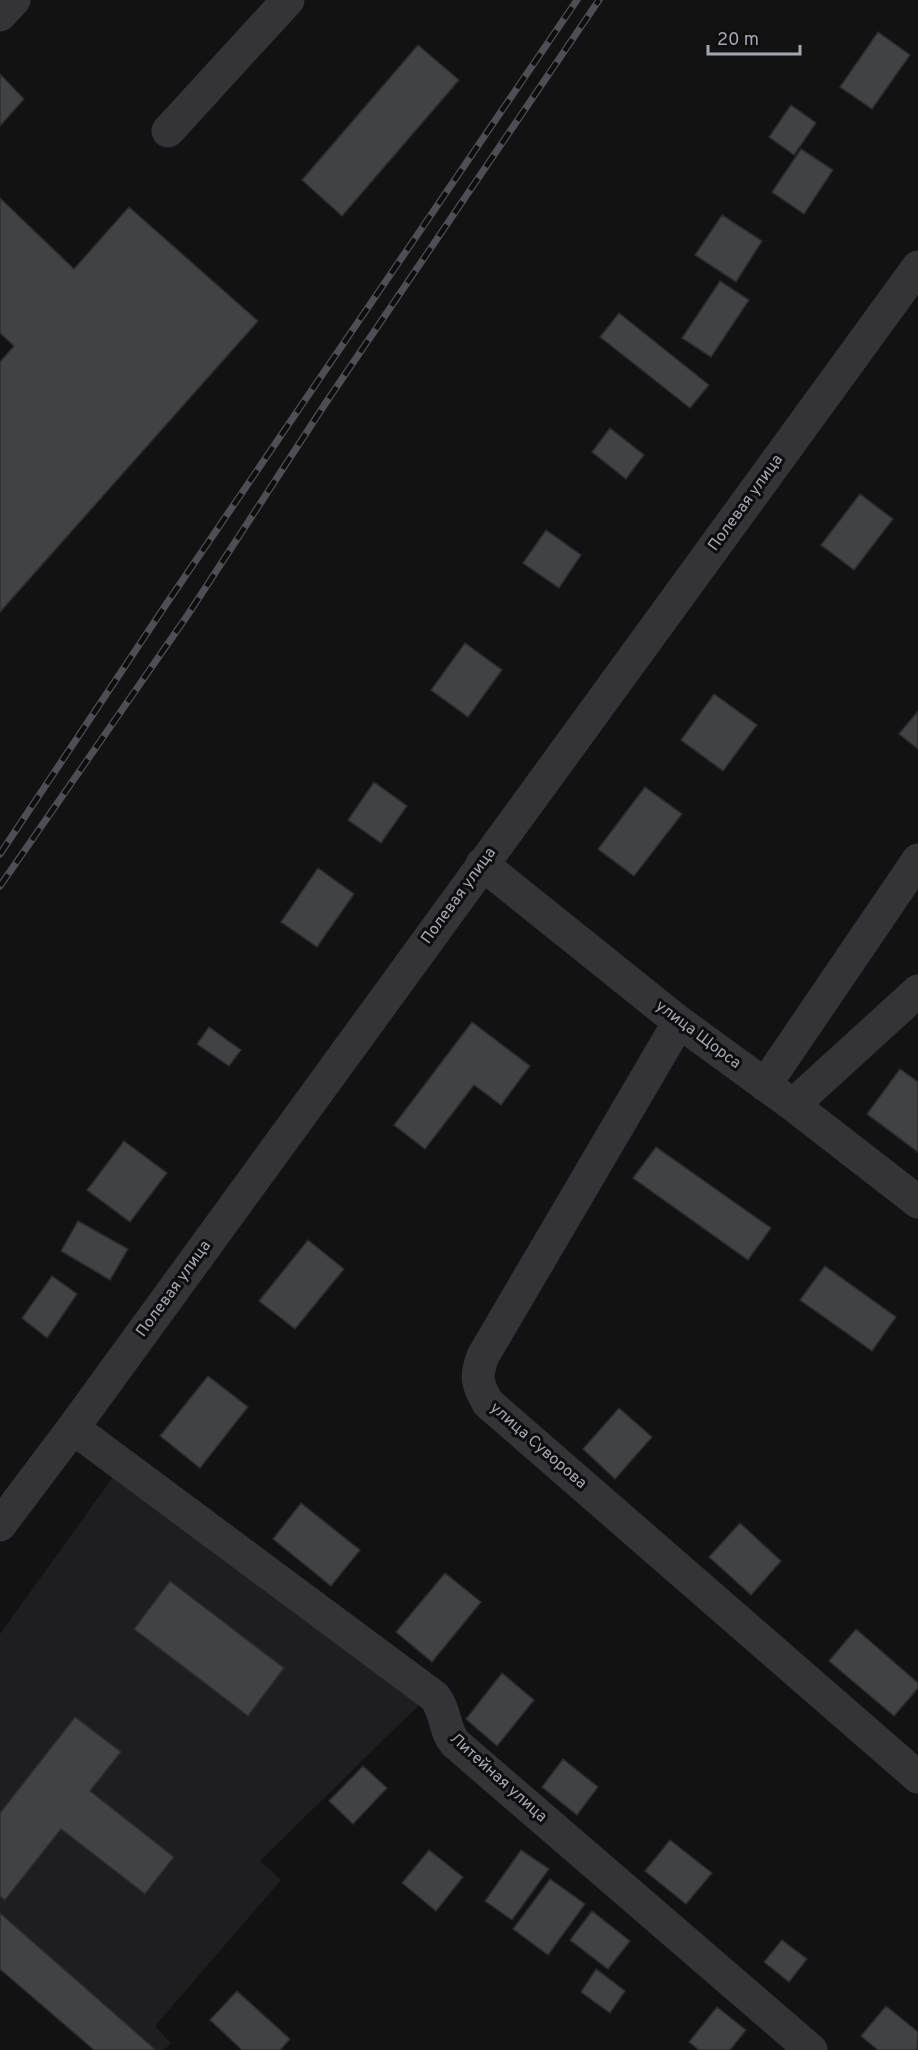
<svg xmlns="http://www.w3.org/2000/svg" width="918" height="2050" viewBox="0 0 918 2050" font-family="Overpass,sans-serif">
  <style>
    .built { fill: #1e1e20 }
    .building { fill: #414246; stroke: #2c2c2f; stroke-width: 1.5 }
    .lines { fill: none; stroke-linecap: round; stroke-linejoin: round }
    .minor { stroke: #333338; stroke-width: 33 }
    .rail-casing { stroke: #4e4f54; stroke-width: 7 }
    .rail { stroke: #0d0d0e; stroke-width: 4.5; stroke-dasharray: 14; stroke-linecap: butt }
    .labels { text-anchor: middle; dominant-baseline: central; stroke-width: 6; stroke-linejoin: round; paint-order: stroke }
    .street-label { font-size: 16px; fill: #a4a7b2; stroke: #0d0d0e }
  </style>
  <rect width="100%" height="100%" fill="#121213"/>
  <path class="built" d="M115,1474l307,228 -162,159 21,19 -126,146 16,17 -7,7h-70l-94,-81v-335z"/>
  <path class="building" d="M878,32l32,23 -38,54 -32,-22z
    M418,45l41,35 -117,136 -40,-36z
    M0,74l24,25 -24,27z
    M791,105l25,18 -22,32 -25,-18z
    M801,149l32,21 -29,44 -32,-22z
    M0,198l74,71 55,-62 129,114 -258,291v-250l14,-16 -14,-13z
    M722,215l40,26 -26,41 -41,-27z
    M720,281l29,19 -38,57 -29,-19z
    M619,313l90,72 -19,23 -90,-71z
    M610,428l34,27 -18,24 -34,-27z
    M860,494l33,25 -39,51 -33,-25z
    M546,530l35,25 -22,33 -36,-25z
    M465,643l37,27 -34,47 -37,-27z
    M714,694l43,31 -34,46 -42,-31z
    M918,711v38l-19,-15z
    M374,782l33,24 -26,37 -33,-23z
    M645,787l37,27 -48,62 -36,-27z
    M318,868l36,26 -37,53 -36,-25z
    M472,1022l58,44 -29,39 -27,-20 -49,64 -31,-24z
    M209,1027l32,23 -12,16 -32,-22z
    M900,1069l18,13v70l-51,-38z
    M124,1141l43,32 -37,49 -43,-32z
    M656,1147l115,81 -23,32 -115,-82z
    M78,1221l50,28 -18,31 -49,-29z
    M308,1240l36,29 -49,60 -36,-28z
    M825,1266l71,51 -24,34 -72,-51z
    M52,1276l25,18 -30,44 -25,-20z
    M208,1376l40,31 -48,61 -40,-32z
    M619,1408l33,29 -37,42 -32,-30z
    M301,1503l59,47 -29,36 -58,-47z
    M740,1523l41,38 -30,34 -42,-38z
    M445,1573l36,29 -49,60 -36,-30z
    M170,1581l114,87 -36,48 -114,-87z
    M856,1629l62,54v5l-24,28 -65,-55z
    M502,1673l32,27 -37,46 -31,-27z
    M75,1717l46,35 -31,39 84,66 -29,37 -84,-65 -56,71 -5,-4v-83z
    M563,1759l35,28 -21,28 -35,-28z
    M363,1766l24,22 -34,36 -24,-23z
    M670,1840l42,33 -26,31 -41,-33z
    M429,1850l34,27 -27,34 -34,-28z
    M521,1850l28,19 -37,51 -27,-19z
    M550,1879l35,25 -37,51 -35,-26z
    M592,1911l38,30 -22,28 -38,-29z
    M0,1913l156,137h-62l-94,-81z
    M782,1940l25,19 -18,23 -25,-20z
    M596,1969l29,22 -15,22 -29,-21z
    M237,1991l53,48 -10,11h-38l-32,-30z
    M886,2006l32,26 -1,18h-39l-17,-14z
    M717,2007l29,23 -16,20h-31l-10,-8z"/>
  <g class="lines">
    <path class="minor" d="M0,15l14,-15
      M168,131l120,-131
      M482,864l197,158 114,83 125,97
      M679,1022l-196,334c-8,21 -6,28 5,47l430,374
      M765,1085l153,-225
      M793,1105l125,-114
      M73,1428l362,269c12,16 8,31 20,46l356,307
      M0,1525l73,-97 845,-1161"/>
    <defs>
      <path id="rail" d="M0,854l167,-251 410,-603
        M0,886l187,-270 138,-212 274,-404"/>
    </defs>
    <use href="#rail" class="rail-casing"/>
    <use href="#rail" class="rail"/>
  </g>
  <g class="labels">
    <g class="street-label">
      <text transform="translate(746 503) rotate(-54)">Полевая улица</text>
      <text transform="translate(459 896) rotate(-54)">Полевая улица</text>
      <text transform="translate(698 1035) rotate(37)">улица Щорса</text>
      <text transform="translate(174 1289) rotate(-54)">Полевая улица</text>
      <text transform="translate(538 1446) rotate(41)">улица Суворова</text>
      <text transform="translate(498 1778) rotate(42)">Литейная улица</text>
    </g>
  </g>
  <path d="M708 45v9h92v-9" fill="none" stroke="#a4a7b2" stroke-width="3"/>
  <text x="717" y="45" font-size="18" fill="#a4a7b2" stroke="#0d0d0e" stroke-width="4.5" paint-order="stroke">20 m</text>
</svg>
